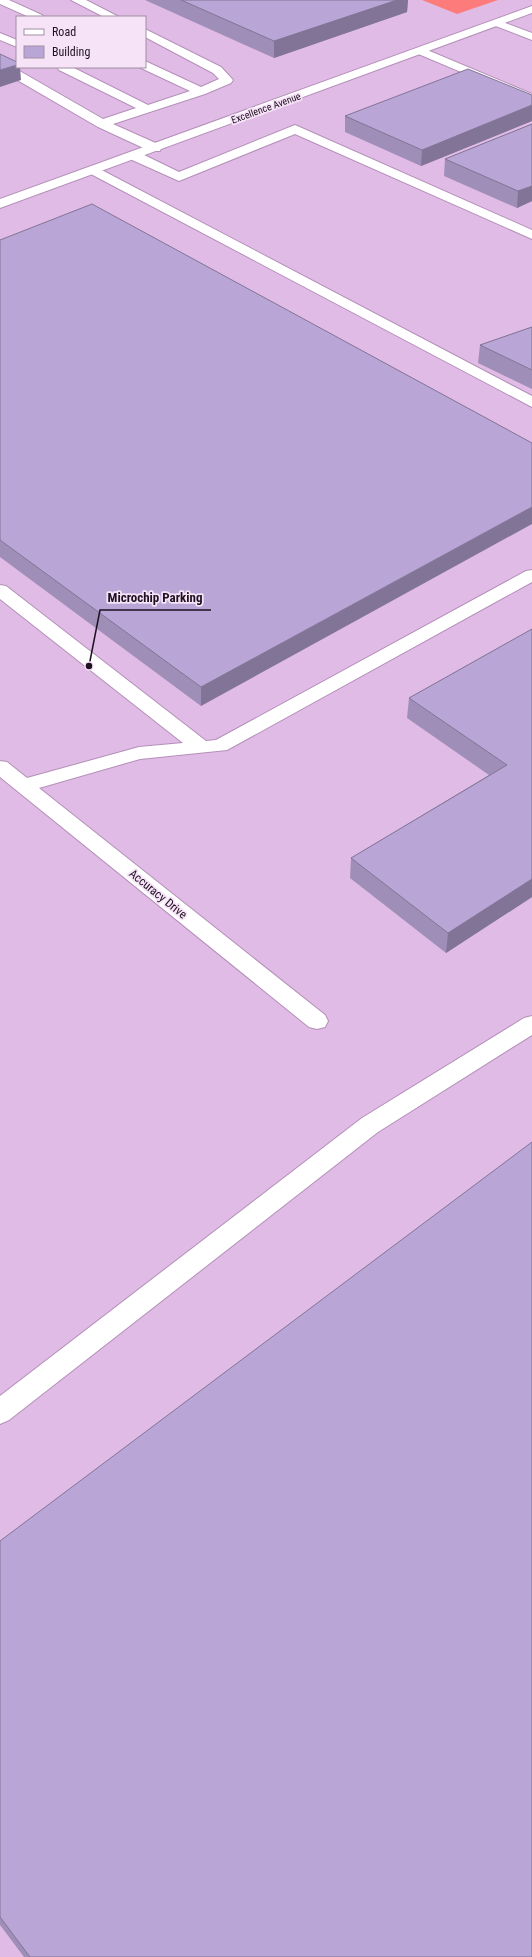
<svg xmlns="http://www.w3.org/2000/svg" width="532" height="1957" viewBox="0 0 532 1957" font-family="'Roboto Condensed',sans-serif">
  <style>
    .green { fill: #fd7c7b }
    .lines { fill: none; stroke-linecap: round; stroke-linejoin: round }
    .service-casing { stroke: #b490b9; stroke-width: 2 }
    .tertiary-casing { stroke: #b490b9; stroke-width: 2 }
    .service { fill: #fff; fill-rule: evenodd }
    .tertiary { fill: #fff; fill-rule: evenodd }
    .wall { fill: #9f8fb8 }
    .shaded-wall { fill: #827496 }
    .building { fill: #b9a6d6; stroke: #827496 }
    .labels { text-anchor: middle; dominant-baseline: central; stroke-width: 3.5; stroke-linejoin: round; paint-order: stroke }
    .far-street-label { font-size: 10px; fill: #1e1120; stroke: #f6e3f8 }
    .street-label { font-size: 12px; fill: #1e1120; stroke: #f6e3f8 }
    .leader { fill: none; stroke: #1e1120; stroke-width: 1.5 }
    .callout-dot { fill: #1e1120; stroke: #f6e3f8; stroke-width: 1.5 }
    .callout-label { font-size: 13px; text-anchor: middle; font-weight: bold; fill: #1e1120; stroke: #f6e3f8; stroke-width: 3.5; stroke-linejoin: round; paint-order: stroke }
  </style>
  <rect width="100%" height="100%" fill="#e0bbe5"/>
  <path class="green" d="M422,0h76l-41,14z"/>
  <g class="lines">
    <defs>
      <path id="service" d="M0,0h9l33,15 2,2h-15l-29,-13z
        M71,0h15l33,17h-15z
        M497,20l35,13v7l-39,-15 -2,-2 2,-2z
        M145,29l76,38 12,13 -2,3 -26,11 -92,30 47,21 1,3 -1,3h-10l-52,-24 -98,-57v-9l4,1 99,57 33,-11 -77,-38 -2,-3h15l76,38 42,-14 -49,-23 4,-1v-6l56,26 18,-8 -6,-6 -68,-36z
        M0,33l17,7v7l-17,-7z
        M420,47l112,47v8l-116,-49 -2,-2z
        M295,125l237,105v9l-237,-105 -116,47 -49,-22 -1,-3 1,-3h10l39,19z
        M94,166l438,230v11l-443,-234 -2,-3 2,-3z
        M532,570v12l-305,168 -87,9 -101,29 286,227 3,6 -3,6 -8,2 -8,-2 -309,-250v-16l7,1 20,16 112,-31 44,-4 -183,-144v-14l6,1 200,155 10,-1 310,-169z
        M532,1016v19l-154,97 -369,288 -9,4v-28l362,-278 162,-100z"/>
      <path id="tertiary" d="M532,6v7l-532,195v-9z"/>
    </defs>
    <use href="#service" class="service-casing"/>
    <use href="#tertiary" class="tertiary-casing"/>
    <use href="#service" class="service"/>
    <use href="#tertiary" class="tertiary"/>
  </g>
  <path class="wall" d="M145,0h263l-1,12 -133,46z
    M532,95v26l-111,45 -76,-34v-16z
    M532,124v77l-15,7 -73,-32 1,-17z
    M0,240l532,203 -331,263 -201,-149z
    M532,327v62l-54,-26 2,-18z
    M532,629v268l-86,56 -96,-75 1,-20 138,-83 -82,-57 2,-20z
    M0,1541l532,416h-508l-24,-32z"/>
  <path class="shaded-wall" d="M397,0h11l-1,12 -133,46v-17z
    M17,65v2h3l1,13 -21,7v-17z
    M532,105v16l-111,45 1,-16z
    M532,186v15l-15,7 1,-17z
    M532,507v17l-331,182v-19z
    M532,879v18l-86,56 2,-20z"/>
  <path class="building" d="M181,0h216l-123,41z
    M0,54l17,8v3l-17,5z
    M468,69l64,26v10l-110,45 -77,-34z
    M532,124v62l-14,5 -73,-32z
    M92,204l440,239v64l-331,180 -201,-147v-300z
    M532,327v43l-52,-25z
    M532,629v250l-84,54 -97,-75 156,-93 -98,-67z
    M532,1142v815h-502l-30,-40v-376z"/>
  <g class="labels">
    <g class="far-street-label">
      <text transform="translate(266 108) rotate(-20)">Excellence Avenue</text>
    </g>
    <g class="street-label">
      <text transform="translate(158 894) rotate(39)">Accuracy Drive</text>
    </g>
  </g>
  <path class="leader" d="M89 666L100 610H211"/>
  <circle class="callout-dot" cx="89" cy="666" r="4"/>
  <g class="callout-label">
    <text x="155" y="602">Microchip Parking</text>
  </g>
  <rect x="16" y="16" width="130" height="52" fill="#f6e3f8" stroke="#a08fa2"/>
  <rect x="24" y="29" width="20" height="6" fill="#ffffff" stroke="#a08fa2"/>
  <text x="52" y="36" font-size="12" fill="#1e1120">Road</text>
  <rect x="24" y="46" width="20" height="12" fill="#b9a6d6" stroke="#a08fa2"/>
  <text x="52" y="56" font-size="12" fill="#1e1120">Building</text>
</svg>
